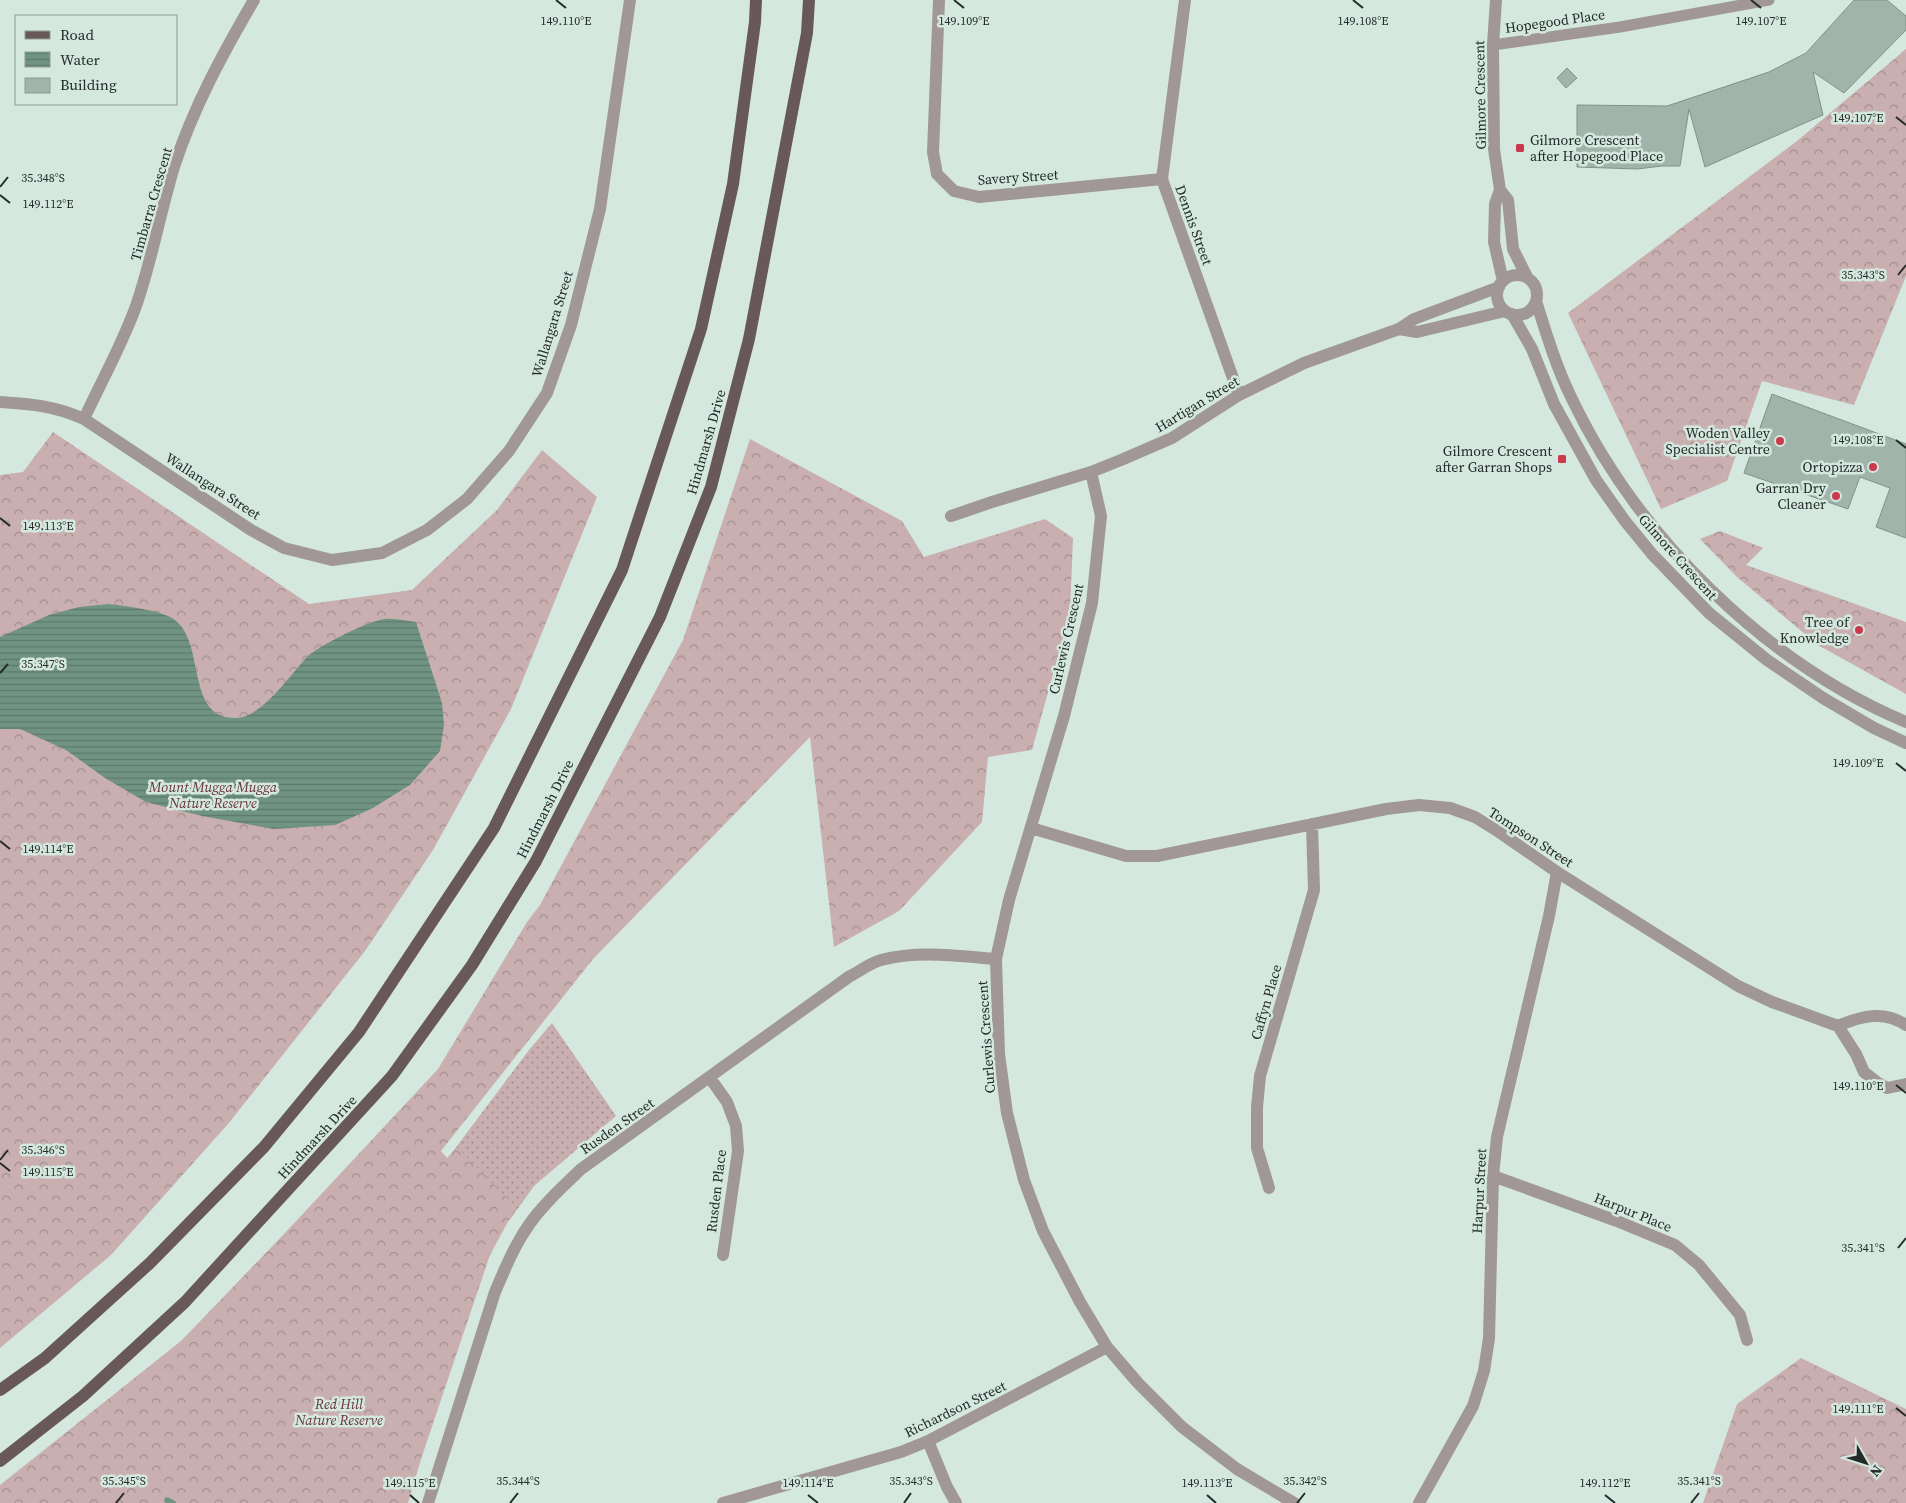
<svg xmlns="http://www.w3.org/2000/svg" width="1906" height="1503" viewBox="0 0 1906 1503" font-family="'Source Serif 4',serif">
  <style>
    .grass { fill: url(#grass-dots) }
    .forest { fill: url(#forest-crowns) }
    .water { fill: url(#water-rules) }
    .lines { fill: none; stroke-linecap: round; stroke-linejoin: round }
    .stream { stroke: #709384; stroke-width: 5.5 }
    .building { fill: #a0b4ab; stroke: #80938a }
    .service { stroke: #a09796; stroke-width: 11 }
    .minor { stroke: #a09796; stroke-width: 12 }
    .tertiary { stroke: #a09796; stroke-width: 12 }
    .primary { stroke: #685958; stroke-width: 12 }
    .ticks { fill: none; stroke: #242b28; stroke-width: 2 }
    .poi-dot { fill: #cb3a4c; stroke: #d4e8df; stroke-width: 2 }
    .labels { text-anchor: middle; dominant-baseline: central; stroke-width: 5; stroke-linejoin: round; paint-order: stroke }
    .street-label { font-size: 14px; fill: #242b28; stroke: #d4e8df }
    .poi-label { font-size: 14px; fill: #242b28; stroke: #d4e8df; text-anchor: end }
    .park-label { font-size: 14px; font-style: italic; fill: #683336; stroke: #d4e8df }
    .ticks-label { font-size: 12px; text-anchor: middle; fill: #242b28; stroke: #d4e8df; stroke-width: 5; stroke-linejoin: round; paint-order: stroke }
  </style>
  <defs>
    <pattern id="grass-dots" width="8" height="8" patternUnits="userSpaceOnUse" patternTransform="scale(1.25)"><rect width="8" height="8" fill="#c9afaf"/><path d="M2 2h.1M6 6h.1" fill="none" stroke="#a38f8e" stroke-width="1.8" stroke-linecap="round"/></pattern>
    <pattern id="forest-crowns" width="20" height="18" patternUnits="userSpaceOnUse" patternTransform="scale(1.25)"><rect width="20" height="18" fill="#c9afaf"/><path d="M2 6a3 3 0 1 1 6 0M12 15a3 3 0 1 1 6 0" fill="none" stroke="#a38f8e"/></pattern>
    <pattern id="water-rules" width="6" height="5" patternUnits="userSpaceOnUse" patternTransform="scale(1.25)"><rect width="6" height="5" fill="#709384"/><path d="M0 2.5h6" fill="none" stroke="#5c786c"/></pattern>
  </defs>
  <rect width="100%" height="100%" fill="#d4e8df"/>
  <path class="grass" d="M552,1023l64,93 -82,70 -25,35 -58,-67 78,-104z"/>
  <path class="forest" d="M1906,49v227l-52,129 -92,-24 -35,100 -66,28 -93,-196 229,-172z
    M53,432l256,172 103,-14 85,-80 45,-60 55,47 -86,212 -78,141 -68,101 -137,173 -117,131 -111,93v-873l23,-3z
    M750,439l152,82 22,36 121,-38 28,19 -3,75 -38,137 -44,7 -6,65 -83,89 -65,36 -24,-210 -217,222 -152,192 6,7 10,-11 59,60 -26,48 -68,201 -14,47h-408v-18l181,-144 103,-107 154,-165 89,-147 13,-17 143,-265z
    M1720,531l43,17 -17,17 160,57v72l-88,-49 -81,-68 -37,-38z
    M1801,1358l105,51v94h-203l34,-99z"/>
  <path class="water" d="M109,604c17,2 49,6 63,14 36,22 11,102 65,100 26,-2 53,-43 70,-61 13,-12 61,-36 78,-38 10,-1 21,2 31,3l26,81 2,22 -4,26 -30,34 -37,23 -38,17 -61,4 -72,-13 -56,-14 -41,-24 -39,-28 -46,-21h-20v-92l49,-22 30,-8z"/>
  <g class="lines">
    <path class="stream" d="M167,1500l6,3"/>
  </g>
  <path class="building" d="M1854,0h33l19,16v14l-62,63 -31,-21 10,43 -118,52 -16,-58 -9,57h-18l-25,3 -60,-2v-62l90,1 102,-34 37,-19z
    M1567,68l10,10 -11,10 -9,-10z
    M1772,394l134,50v94l-30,-11 14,-39 -30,-11 -12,32 -104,-36z"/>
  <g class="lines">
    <path class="service" d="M1493,45l127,-18 149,-27"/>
    <path class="minor" d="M939,0l-6,152 4,22 17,17 25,6 183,-18
      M1185,0l-23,179 77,216
      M1399,329l18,3 88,-21
      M0,402c32,2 55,4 84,17l167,111 33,18 48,12 50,-7 45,-23 40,-31 42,-48 38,-58 24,-68 29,-116 30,-209
      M84,419c17,-37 38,-74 52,-113 16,-46 24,-93 38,-139 19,-59 49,-114 80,-167
      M1091,472l10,44 -9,87 -28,113 -55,184 -13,59 3,95 8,59 17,67 19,51 37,71 27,45 31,36 44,44 55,42 57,34
      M951,516l41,-14 99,-30 30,-12 51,-22 67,-43 65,-32 95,-34 15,-10 85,-32
      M1031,828l95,28h31l229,-47 33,-4 31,3 25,9 24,15 58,40 181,114 34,16 66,24 18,28 8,18 14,11 9,5 19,-4
      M1838,1026c23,-10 46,-16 68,-1
      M710,1078l17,24 9,24 2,25 -15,104
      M1493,1176l124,45 58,24 24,20 41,50 7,25
      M1269,1188l-12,-40v-41l3,-31 54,-186 -2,-66
      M928,1441l19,46 9,16
      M428,1503l67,-211c13,-31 26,-62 50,-87 11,-13 24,-24 36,-36l269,-193c10,-5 20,-13 31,-16 37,-10 77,-4 115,-1
      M723,1503l178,-51 27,-11 179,-94
      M1419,1503l54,-97 11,-35 5,-33 4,-162 4,-39 52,-221 8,-44"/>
    <path class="tertiary" d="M1496,0l-3,45 1,104 6,41 -5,14 -1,38 9,39
      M1500,190l8,10 5,49 14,28
      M1497 295a20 20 0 1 1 40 0a20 20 0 1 1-40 0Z
      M1536,301c10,32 20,65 35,96 66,139 193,265 335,325
      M1512,314l20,35 22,55 42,76 29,41 27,33 57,59 58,47 56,38 51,30 32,15"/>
    <path class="primary" d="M0,1390l45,-32 105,-95 114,-116 95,-115 135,-204 128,-258 79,-241 32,-145 22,-162 1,-22
      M0,1461l83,-65 102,-94 207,-226 80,-111 64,-104 124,-244 51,-130 38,-148 58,-306 2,-33"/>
  </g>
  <path class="ticks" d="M556,0l10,8M954,0l10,8M1353,0l10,8M1751,0l10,8M1896,117l10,8M0,187l8,-10M0,195l10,8M1898,275l8,-10M1896,440l10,8M0,518l10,8M0,673l8,-9M1896,763l10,8M0,841l10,8M1896,1085l10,8M0,1160l8,-10M0,1163l10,8M1898,1248l8,-10M1896,1408l10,8M410,1495l9,8M808,1495l10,8M1207,1495l9,8M1605,1495l10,8M116,1503l8,-10M510,1503l8,-10M904,1503l7,-10M1297,1503l8,-10M1691,1503l8,-10"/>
  <g class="poi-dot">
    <rect x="1515" y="143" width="10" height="10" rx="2.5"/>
    <circle cx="1780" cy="441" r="5"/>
    <rect x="1557" y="454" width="10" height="10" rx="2.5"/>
    <circle cx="1873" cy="467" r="5"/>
    <circle cx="1836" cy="496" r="5"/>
    <circle cx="1859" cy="630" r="5"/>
  </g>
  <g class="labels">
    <g class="street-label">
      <text transform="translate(1555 21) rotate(-8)">Hopegood Place</text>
      <text transform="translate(1480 95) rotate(-91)">Gilmore Crescent</text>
      <text transform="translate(1018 177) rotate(-4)">Savery Street</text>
      <text transform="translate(151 204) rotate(-74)">Timbarra Crescent</text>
      <text transform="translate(1194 225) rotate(70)">Dennis Street</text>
      <text transform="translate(552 324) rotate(-73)">Wallangara Street</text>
      <text transform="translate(1197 404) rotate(-31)">Hartigan Street</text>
      <text transform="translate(706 442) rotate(-74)">Hindmarsh Drive</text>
      <text transform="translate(213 486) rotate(33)">Wallangara Street</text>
      <text transform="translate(1678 557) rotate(48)">Gilmore Crescent</text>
      <text transform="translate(1066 639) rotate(-77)">Curlewis Crescent</text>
      <text transform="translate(545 809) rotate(-63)">Hindmarsh Drive</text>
      <text transform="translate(1531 837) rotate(33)">Tompson Street</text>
      <text transform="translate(1266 1002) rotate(-74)">Caffyn Place</text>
      <text transform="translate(986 1037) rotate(-94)">Curlewis Crescent</text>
      <text transform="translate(617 1126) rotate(-35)">Rusden Street</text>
      <text transform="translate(317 1137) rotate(-47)">Hindmarsh Drive</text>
      <text transform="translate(716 1191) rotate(-83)">Rusden Place</text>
      <text transform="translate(1479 1191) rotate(-87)">Harpur Street</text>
      <text transform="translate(1633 1212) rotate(22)">Harpur Place</text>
      <text transform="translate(955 1409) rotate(-26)">Richardson Street</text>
    </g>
    <g class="poi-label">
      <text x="1530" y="140" text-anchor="start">Gilmore Crescent<tspan x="1530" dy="16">after Hopegood Place</tspan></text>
      <text x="1770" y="433">Woden Valley<tspan x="1770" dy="16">Specialist Centre</tspan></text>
      <text x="1552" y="451">Gilmore Crescent<tspan x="1552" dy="16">after Garran Shops</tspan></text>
      <text x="1863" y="467">Ortopizza</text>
      <text x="1826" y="488">Garran Dry<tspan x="1826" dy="16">Cleaner</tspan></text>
      <text x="1849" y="622">Tree of<tspan x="1849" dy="16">Knowledge</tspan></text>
    </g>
    <g class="park-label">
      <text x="213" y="787">Mount Mugga Mugga<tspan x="213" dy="16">Nature Reserve</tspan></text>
      <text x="339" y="1404">Red Hill<tspan x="339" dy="16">Nature Reserve</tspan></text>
    </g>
  </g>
  <g class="ticks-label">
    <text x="566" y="25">149.110°E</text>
    <text x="964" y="25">149.109°E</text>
    <text x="1363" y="25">149.108°E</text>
    <text x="1761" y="25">149.107°E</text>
    <text x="1858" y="122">149.107°E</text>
    <text x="43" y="182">35.348°S</text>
    <text x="48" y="208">149.112°E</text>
    <text x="1863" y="279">35.343°S</text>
    <text x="1858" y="444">149.108°E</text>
    <text x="48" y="530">149.113°E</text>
    <text x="43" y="668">35.347°S</text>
    <text x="1858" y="767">149.109°E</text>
    <text x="48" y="853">149.114°E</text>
    <text x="1858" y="1090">149.110°E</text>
    <text x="43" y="1154">35.346°S</text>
    <text x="48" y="1176">149.115°E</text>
    <text x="1863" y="1252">35.341°S</text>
    <text x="1858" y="1413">149.111°E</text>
    <text x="124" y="1485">35.345°S</text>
    <text x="518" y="1485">35.344°S</text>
    <text x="911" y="1485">35.343°S</text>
    <text x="1305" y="1485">35.342°S</text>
    <text x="1699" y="1485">35.341°S</text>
    <text x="410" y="1487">149.115°E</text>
    <text x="808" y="1487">149.114°E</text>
    <text x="1207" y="1487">149.113°E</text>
    <text x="1605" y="1487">149.112°E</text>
  </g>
  <rect x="15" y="15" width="162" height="90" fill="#d4e8df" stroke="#8e9c96"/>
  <rect x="25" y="31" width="25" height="8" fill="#685958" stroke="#8e9c96"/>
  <text x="60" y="40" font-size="15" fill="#242b28">Road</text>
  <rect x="25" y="52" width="25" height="15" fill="url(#water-rules)" stroke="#8e9c96"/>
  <text x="60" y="65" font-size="15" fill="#242b28">Water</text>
  <rect x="25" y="78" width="25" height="15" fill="#a0b4ab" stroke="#8e9c96"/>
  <text x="60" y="90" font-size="15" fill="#242b28">Building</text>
  <g transform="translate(1866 1463) rotate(129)" stroke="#d4e8df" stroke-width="4" paint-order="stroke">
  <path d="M0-4L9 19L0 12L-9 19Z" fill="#242b28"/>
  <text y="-8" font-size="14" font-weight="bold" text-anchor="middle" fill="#242b28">N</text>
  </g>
</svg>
